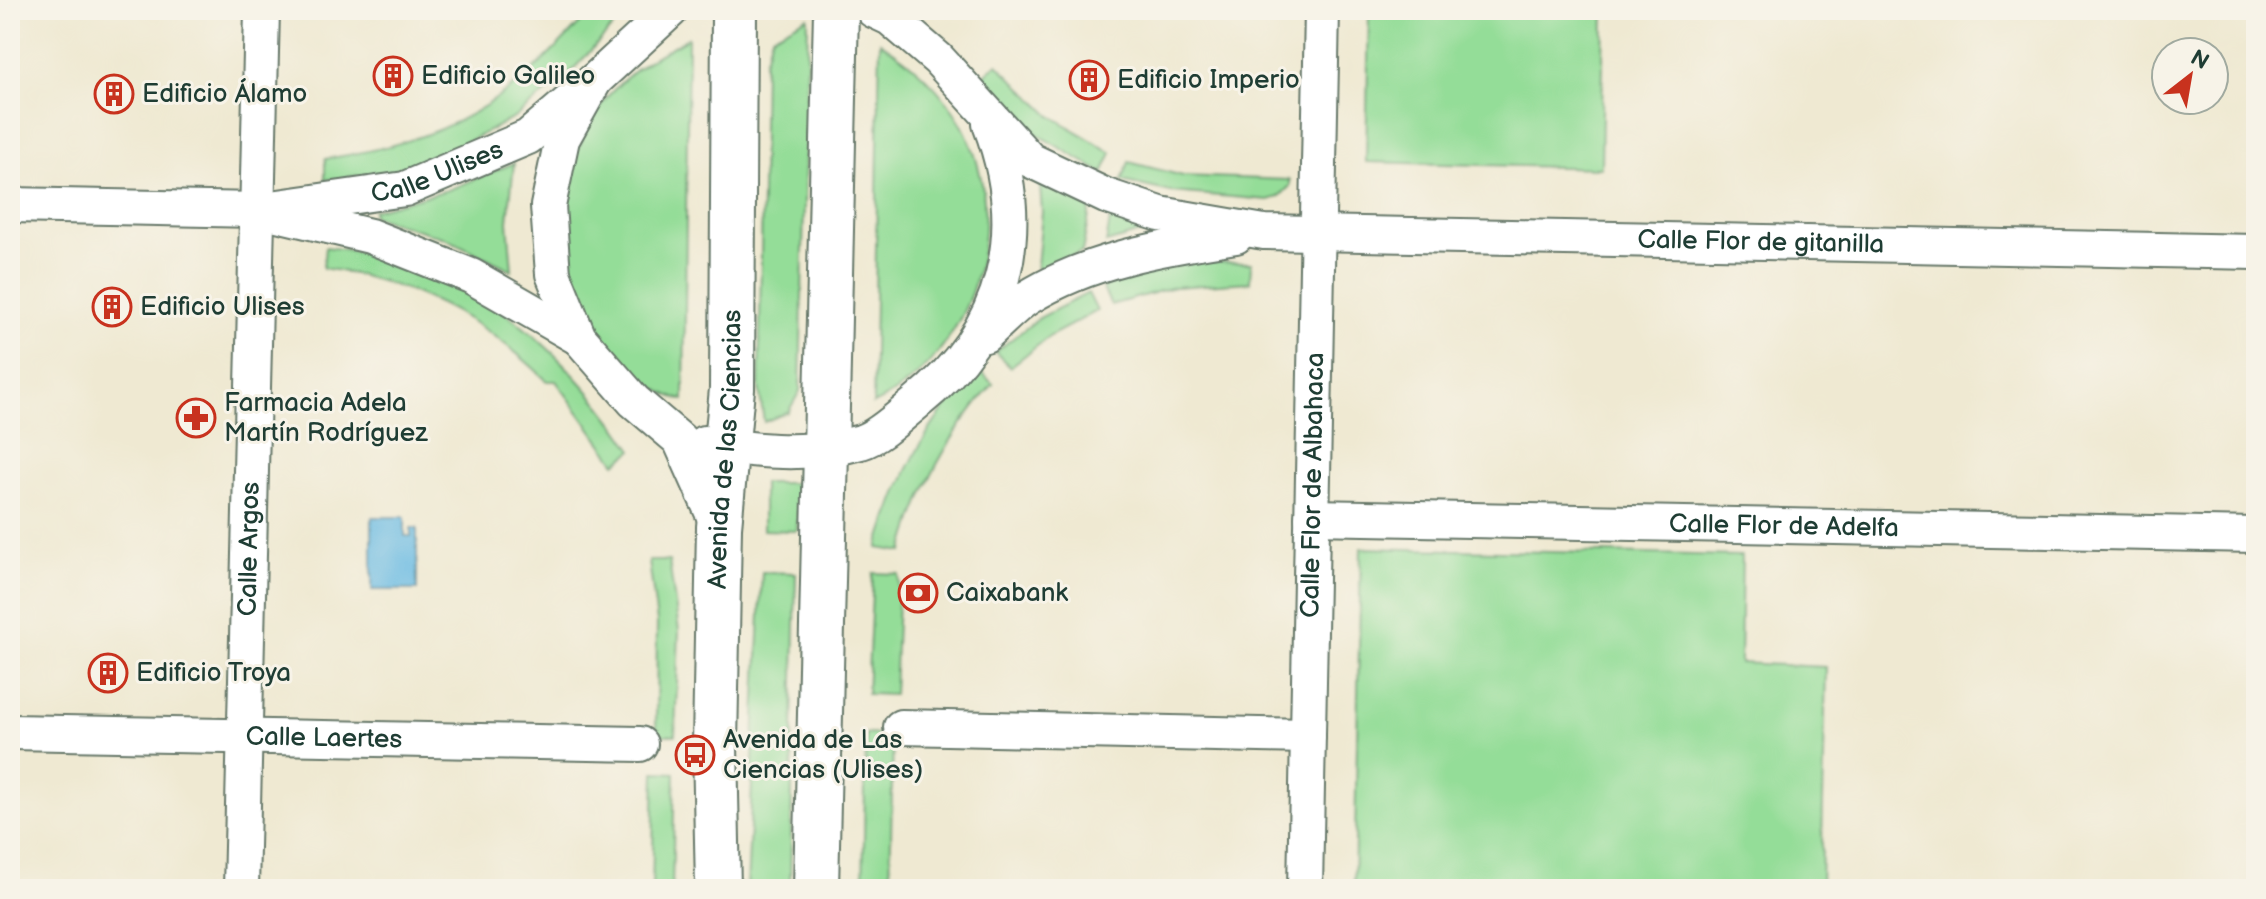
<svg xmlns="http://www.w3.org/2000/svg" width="2266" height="899" viewBox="0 0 2266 899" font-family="'Balsamiq Sans',sans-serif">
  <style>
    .green { fill: #94dd98; stroke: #5a8d66; stroke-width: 2 }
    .water { fill: #66b9e2; stroke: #427b8b; stroke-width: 2 }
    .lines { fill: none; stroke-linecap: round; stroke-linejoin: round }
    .minor-casing { stroke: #68796b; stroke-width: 38 }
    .major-casing { stroke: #68796b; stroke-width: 48 }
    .minor { stroke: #fff; stroke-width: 34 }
    .major { stroke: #fff; stroke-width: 44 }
    .labels { text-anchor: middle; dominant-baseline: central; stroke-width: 6; stroke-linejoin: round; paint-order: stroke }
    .poi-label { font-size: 26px; fill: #1f3d34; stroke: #f7f3e8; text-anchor: start }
    .street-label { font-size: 26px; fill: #1f3d34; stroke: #f7f3e8 }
  </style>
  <rect width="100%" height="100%" fill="#f7f3e8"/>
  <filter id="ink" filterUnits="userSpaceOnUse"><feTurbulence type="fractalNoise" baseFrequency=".0125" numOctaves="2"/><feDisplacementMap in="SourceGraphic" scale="16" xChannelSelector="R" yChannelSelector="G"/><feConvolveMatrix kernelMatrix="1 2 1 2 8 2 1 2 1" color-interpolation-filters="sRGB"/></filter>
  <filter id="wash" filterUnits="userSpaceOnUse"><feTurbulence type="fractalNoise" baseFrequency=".006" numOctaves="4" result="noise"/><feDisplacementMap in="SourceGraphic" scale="32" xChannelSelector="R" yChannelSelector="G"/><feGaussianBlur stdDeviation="1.8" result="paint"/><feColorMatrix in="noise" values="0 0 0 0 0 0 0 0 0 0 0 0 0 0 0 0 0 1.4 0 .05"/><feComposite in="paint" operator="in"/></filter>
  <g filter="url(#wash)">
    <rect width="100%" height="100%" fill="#efe9d2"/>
    <path class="green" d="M592,10h37l-62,66 -53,42 -59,30 -62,23 -68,9v-21c126,-20 182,-54 267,-149z
      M1369,10h235l-3,158 -235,-6z
      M808,17l-8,374 -12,21 -24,10 -5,-34 5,-326 8,-26z
      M688,38l-4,362c-25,-5 -48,-24 -65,-43 -59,-65 -70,-161 -27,-238 22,-39 58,-61 96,-81z
      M880,42c33,21 61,46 81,81 54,98 12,234 -88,281z
      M997,64l53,51 62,38 -9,20 -68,-40 -56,-53z
      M1129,162l54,14 107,4v6l-11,11 -11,3 -97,-8 -49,-11z
      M514,163l-6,58 4,49 -67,-32 -72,-22v-6l75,-20z
      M1044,183l47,22 -9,47 -41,18 -4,-3 5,-55 -2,-26z
      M1111,214l35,11 -2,7 -38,11z
      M325,247c140,14 231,90 308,203l-17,13 -60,-82h-9c-63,-63 -136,-99 -224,-113z
      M1199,262l52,1 -1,19 -76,5 -63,18 -9,-18 60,-19z
      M1088,293l9,18 -47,25 -40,31 -15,-15 44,-34z
      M977,368l16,16c-45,51 -72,103 -90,168l-25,-4c22,-74 48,-123 99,-180z
      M763,483h36l-2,48 -34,-1z
      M1361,548l381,8 -2,107 86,4 -5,222h-467z
      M649,561h20l10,70 -4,104h-19l1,-113z
      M762,572l34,1 -6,316h-43z
      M873,573l26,1 -5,121 -27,-1z
      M866,734l27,1 -3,154h-27z
      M655,772l20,1 -3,116h-20z"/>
    <path class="water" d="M372,517h33v19h6v-8h6v62h-45z"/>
  </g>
  <g filter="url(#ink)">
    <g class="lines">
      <defs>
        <g id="minor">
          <path d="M671,10l-76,70 -33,59 -14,67 5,68 26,64 55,63 46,39 39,87"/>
          <path id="s1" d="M873,10l17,8 48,41 92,101 76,36 54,18 104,18 992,20"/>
          <path id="s2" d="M10,205l247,5 148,-21 123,-52 67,-57"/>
          <path d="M277,214l93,22 101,40 108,62"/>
          <path d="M985,335c14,-12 27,-27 42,-37 62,-39 138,-51 209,-62"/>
          <path d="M704,443c53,8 104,14 157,-1 19,-6 40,-27 55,-39 91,-73 115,-172 74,-279"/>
          <path id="s3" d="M1312,517l944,18"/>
          <path d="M901,727l407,9"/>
          <path id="s4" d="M10,732l630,12"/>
          <path id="s5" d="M241,889l21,-879"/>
          <path id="s6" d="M1305,889l17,-879"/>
        </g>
        <g id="major">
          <path id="s7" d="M718,889l-3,-144 4,-218 13,-138 2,-379"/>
          <path d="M816,889l20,-879"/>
        </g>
      </defs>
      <use href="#minor" class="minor-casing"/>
      <use href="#major" class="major-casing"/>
      <use href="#minor" class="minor"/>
      <use href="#major" class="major"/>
    </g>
  </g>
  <defs>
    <symbol id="building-ring" viewBox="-11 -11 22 22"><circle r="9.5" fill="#f7f3e8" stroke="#c8321e" stroke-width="1.5"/><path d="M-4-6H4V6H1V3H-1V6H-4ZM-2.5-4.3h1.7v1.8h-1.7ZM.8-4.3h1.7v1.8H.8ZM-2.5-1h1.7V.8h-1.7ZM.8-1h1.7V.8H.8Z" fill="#c8321e"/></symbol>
    <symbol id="pharmacy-ring" viewBox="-11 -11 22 22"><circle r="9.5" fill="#f7f3e8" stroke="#c8321e" stroke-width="1.5"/><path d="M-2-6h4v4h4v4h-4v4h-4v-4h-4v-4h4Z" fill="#c8321e"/></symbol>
    <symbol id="bank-ring" viewBox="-11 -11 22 22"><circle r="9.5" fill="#f7f3e8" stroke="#c8321e" stroke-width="1.5"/><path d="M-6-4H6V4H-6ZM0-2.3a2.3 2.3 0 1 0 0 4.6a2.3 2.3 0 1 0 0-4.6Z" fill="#c8321e"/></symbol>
    <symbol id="bus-ring" viewBox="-11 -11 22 22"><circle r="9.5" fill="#f7f3e8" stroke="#c8321e" stroke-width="1.5"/><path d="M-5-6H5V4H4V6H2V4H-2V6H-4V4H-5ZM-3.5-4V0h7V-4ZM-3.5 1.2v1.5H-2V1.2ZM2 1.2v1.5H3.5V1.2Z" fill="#c8321e"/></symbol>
  </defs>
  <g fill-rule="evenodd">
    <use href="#building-ring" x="371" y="54" width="44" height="44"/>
    <use href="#building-ring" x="1067" y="58" width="44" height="44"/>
    <use href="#building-ring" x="92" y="72" width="44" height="44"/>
    <use href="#building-ring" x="90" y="285" width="44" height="44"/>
    <use href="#pharmacy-ring" x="174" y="396" width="44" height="44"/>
    <use href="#bank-ring" x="896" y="571" width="44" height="44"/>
    <use href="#building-ring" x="86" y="651" width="44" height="44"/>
    <use href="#bus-ring" x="673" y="733" width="44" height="44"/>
  </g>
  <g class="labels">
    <g class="poi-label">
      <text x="421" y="76">Edificio Galileo</text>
      <text x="1117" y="80">Edificio Imperio</text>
      <text x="142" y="94">Edificio Álamo</text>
      <text x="140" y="307">Edificio Ulises</text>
      <text x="224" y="403">Farmacia Adela<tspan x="224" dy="30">Martín Rodríguez</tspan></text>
      <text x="946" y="593">Caixabank</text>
      <text x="136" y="673">Edificio Troya</text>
      <text x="723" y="740">Avenida de Las<tspan x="723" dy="30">Ciencias (Ulises)</tspan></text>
    </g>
    <g class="street-label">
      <text stroke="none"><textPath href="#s2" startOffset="432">Calle Ulises</textPath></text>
      <text stroke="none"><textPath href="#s1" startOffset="962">Calle Flor de gitanilla</textPath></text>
      <text stroke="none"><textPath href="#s7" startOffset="440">Avenida de las Ciencias</textPath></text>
      <text stroke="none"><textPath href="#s6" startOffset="404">Calle Flor de Albahaca</textPath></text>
      <text stroke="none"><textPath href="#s3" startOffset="472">Calle Flor de Adelfa</textPath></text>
      <text stroke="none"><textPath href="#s5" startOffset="340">Calle Argos</textPath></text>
      <text stroke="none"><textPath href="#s4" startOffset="314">Calle Laertes</textPath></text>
    </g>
  </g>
  <rect width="2266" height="899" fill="none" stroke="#f7f3e8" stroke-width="40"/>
  <g transform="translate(2190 76) rotate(31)"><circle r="38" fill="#f7f3e8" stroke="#a1aaa0" stroke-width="2"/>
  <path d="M0-6L14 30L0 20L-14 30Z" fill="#c8321e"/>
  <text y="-12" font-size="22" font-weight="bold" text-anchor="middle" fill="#1f3d34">N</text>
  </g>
</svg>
